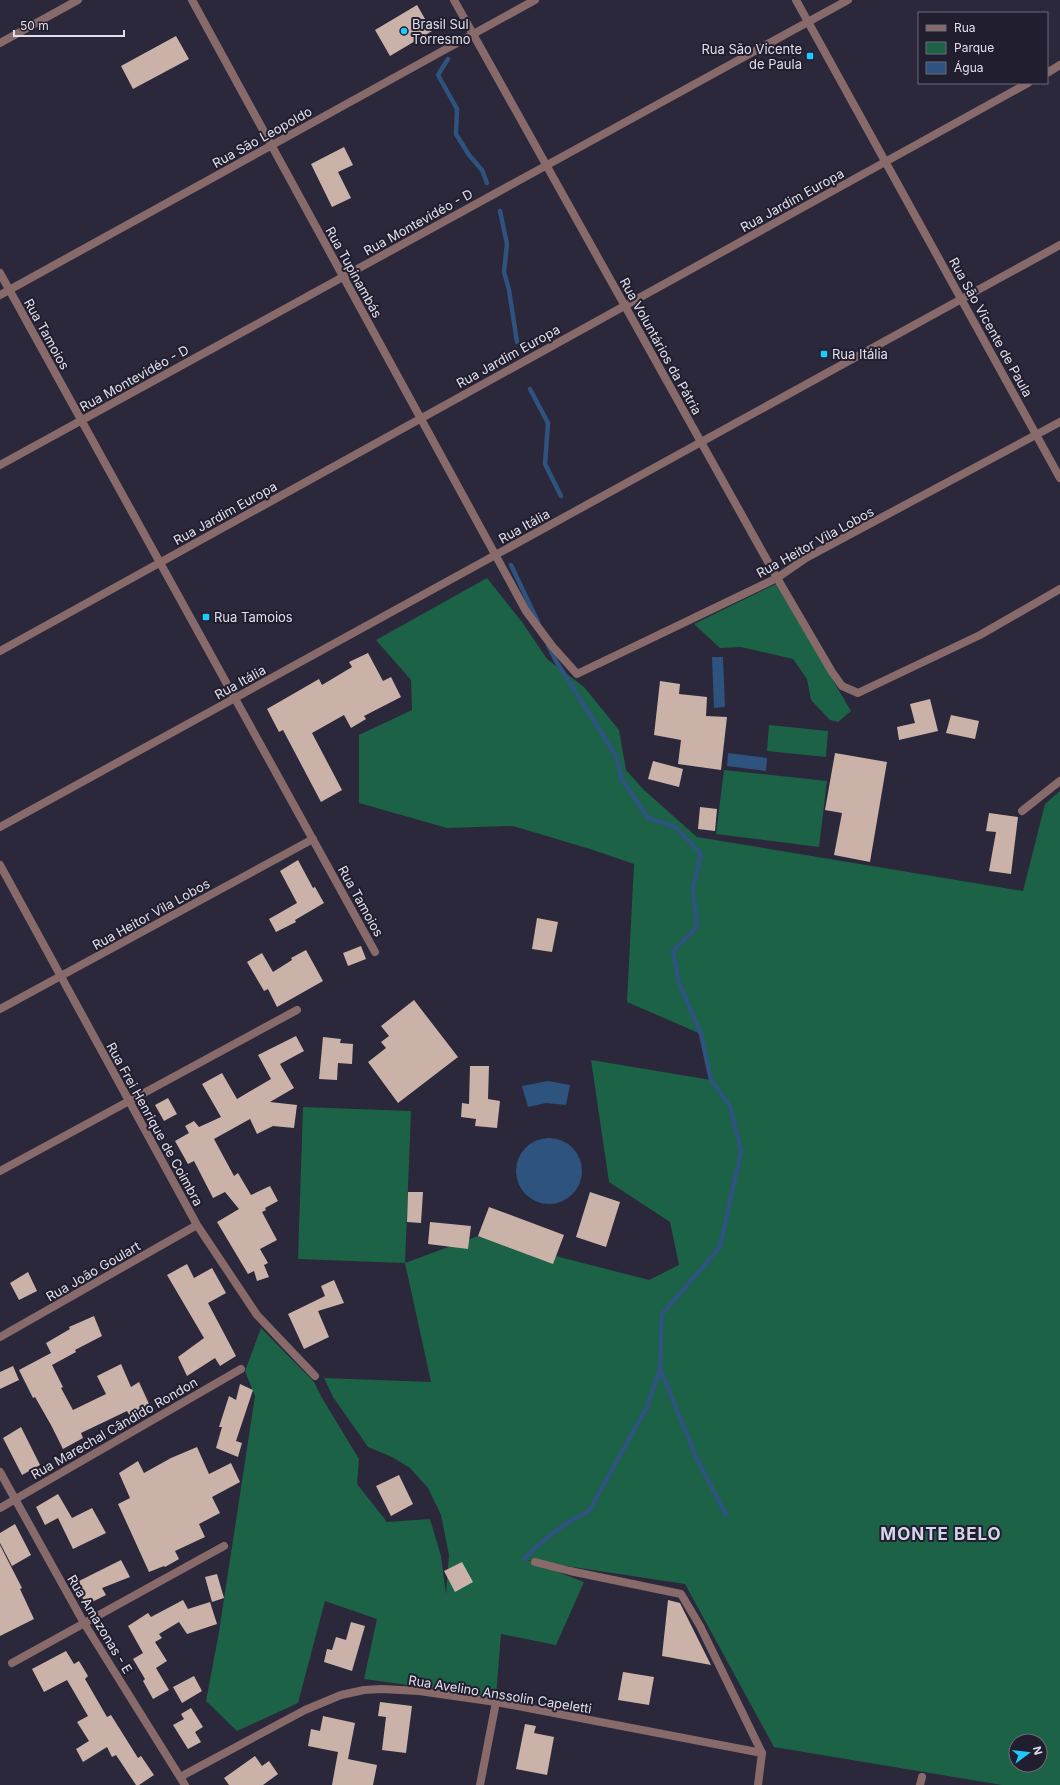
<svg xmlns="http://www.w3.org/2000/svg" width="1060" height="1785" viewBox="0 0 1060 1785" font-family="Inter,sans-serif">
  <style>
    .green { fill: #1c6246; fill-rule: evenodd }
    .water { fill: #2e537e }
    .lines { fill: none; stroke-linecap: round; stroke-linejoin: round }
    .stream { stroke: #2e537e; stroke-width: 4.5 }
    .building { fill: #cbb2a8 }
    .pedestrian { stroke: #886a6a; stroke-width: 8 }
    .minor { stroke: #886a6a; stroke-width: 8 }
    .poi-dot { fill: #1ec9fd; stroke: #211e2f; stroke-width: 1.5 }
    .labels { text-anchor: middle; dominant-baseline: central; stroke-width: 4; stroke-linejoin: round; paint-order: stroke }
    .poi-label { font-size: 13px; fill: #e0dfea; stroke: #211e2f; text-anchor: start }
    .street-label { font-size: 13px; fill: #e0dfea; stroke: #211e2f }
    .district-label { font-size: 17px; font-weight: bold; letter-spacing: 1px; fill: #d6d4eb; stroke: #211e2f }
  </style>
  <rect width="100%" height="100%" fill="#2a283a"/>
  <path class="green" d="M487,578l35,44 25,37 37,28 35,43 7,40 18,20 53,47 326,54 22,-87 15,-13v994h-58l-228,-38 -89,-163 -158,-24 57,22 -28,63 -55,-11 -5,63 -132,-18 13,-60 -52,-18 -27,102 -61,28 -31,-30 13,-69 36,-236 -10,-25 16,-43 53,54 8,16 37,61 -2,25 30,38 43,-3 11,37 5,38 3,-39 -8,-40 -13,-27 -18,-20 -18,-11 -24,-10 -35,-50 -9,-19 107,4 -26,-119 -107,-4 5,-152 108,4 -6,152 73,-27 171,44 30,-15 -9,-43 -61,-40 -18,-122 120,20 -10,-46 -74,-32 7,-138 -44,-15 -77,-23 -66,2 -88,-25v-68l53,-25 -1,-30 -35,-40zM1016,1741h24v24h-24z
    M776,584l75,127 -13,11 -8,-2 -19,-20 -4,-21 -14,-20 -52,-12 -21,1 -26,-24z
    M769,725l59,6 -2,26 -59,-6z
    M724,770l103,11 -8,66 -103,-13z"/>
  <path class="water" d="M712,657h11l2,50 -11,1z
    M728,753l39,5 -1,13 -39,-5z
    M548,1081l22,4 -4,20 -20,-2 -18,4 -6,-21z
    M516 1171a33 33 0 1 1 66 0a33 33 0 1 1-66 0Z"/>
  <g class="lines">
    <path class="stream" d="M448,59l-10,16 19,34 -1,25 13,21 13,15 5,13
      M500,211l7,33 -3,28 5,18 8,52
      M530,389l18,34 -3,41 16,32
      M511,565l27,57
      M660,1368l36,89 30,58
      M524,1559c19,-20 40,-36 65,-48l58,-104 13,-39 2,-54 58,-67 21,-96 -11,-45 -19,-26 -10,-46 -22,-51 -6,-32 24,-24 -4,-39 8,-34 -26,-27 -27,-9 -26,-38 -6,-24 -60,-95 -8,-16"/>
  </g>
  <path class="building" d="M417,5l15,26 -42,25 -15,-26z
    M176,36l13,23 -56,30 -12,-23z
    M344,147l9,18 -15,7 13,26 -19,9 -21,-43z
    M368,653l15,28 8,-4 10,20 -37,19 2,3 -15,9 -7,-13 -32,18 30,57 -21,12 -38,-72 -4,2 -12,-23 52,-30 3,6 30,-18 -3,-5z
    M660,681l20,3 -1,10 28,3 -1,19 21,1 -6,53 -43,-6 3,-24 -27,-5z
    M930,699l8,32 -39,9 -2,-13 18,-4 -5,-19z
    M951,715l28,6 -4,18 -29,-6z
    M835,753l52,9 -17,100 -36,-7 8,-42 -17,-3z
    M653,761l30,8 -4,18 -31,-8z
    M700,807l17,2 -2,22 -17,-2z
    M989,813l29,4 -7,57 -22,-3 7,-39 -10,-1z
    M298,860l15,28 2,-1 9,16 -29,17 1,2 -20,10 -7,-13 28,-16 -17,-32z
    M537,918l21,4 -6,30 -20,-3z
    M361,946l5,13 -18,7 -5,-13z
    M306,950l17,31 -46,26 -9,-18 -4,2 -17,-29 15,-9 11,19 19,-12 -1,-2z
    M414,1000l44,57 -60,46 -30,-41 18,-14 -5,-6 8,-6 -8,-10z
    M296,1036l8,15 -24,13 14,24 -24,14 27,3 -3,23 -21,-2 -16,8 -7,-15 -36,20 20,37 4,-3 13,22 19,-9 8,15 -13,7 1,2 -4,2 15,28 -17,9 8,14 -4,2 5,12 -12,4 -3,-10 -6,3 -31,-52 22,-13 -14,-17 -12,6 -19,-37 -6,3 -13,-23 14,-8 -4,-7 9,-5 5,6 22,-10 -19,-33 20,-11 15,26 34,-20 -13,-24z
    M323,1037l18,2 -1,4 13,1 -1,20 -14,-1 -1,17 -18,-1z
    M470,1066h19l-1,33 12,2 -3,27 -22,-2 1,-7 -15,-2 1,-14 7,1z
    M168,1098l9,16 -13,7 -9,-16z
    M408,1192h15l-2,31 -14,-1z
    M590,1192l30,10 -14,45 -30,-10z
    M489,1207l75,28 -11,29 -75,-28z
    M430,1222l41,4 -3,23 -40,-5z
    M187,1264l7,14 18,-10 14,25 -18,10 28,53 -16,10 -5,-8 -28,18 -9,-19 26,-19 -37,-63z
    M28,1272l9,19 -18,9 -9,-17z
    M334,1280l10,23 -26,8 11,26 -25,12 -16,-35 37,-18 -4,-10z
    M94,1316l8,20 -27,14 1,2 -24,13 11,22 -2,1 12,22 33,-16 -9,-18 24,-12 10,23 8,-5 11,24 -20,10 -3,-5 -46,22 2,5 -20,11 -12,-24 -16,-28 -2,1 -14,-28 32,-17 -5,-10 24,-14 -1,-2z
    M13,1366l6,14 -19,9v-17z
    M240,1384l13,6 -17,51 6,2 -4,14 -22,-9 6,-21h-3l10,-31 7,4z
    M21,1427l19,38 -18,10 -19,-37z
    M197,1447l12,27 22,-11 9,19 -28,15 8,16 -21,11 6,13 -30,14 4,8 -14,8 -1,-1 -15,6 -31,-68 12,-6 -11,-25 19,-12 6,12 27,-15z
    M399,1475l14,29 -22,12 -15,-30z
    M58,1494l14,24 20,-10 14,25 -33,16 -15,-31 -13,7 -9,-18z
    M15,1524l16,31 -19,11 -12,-23v-10z
    M0,1545l22,43 -2,1 14,30 -34,17z
    M121,1560l9,17 -28,11 4,7 -20,10 -11,-22z
    M462,1562l11,20 -18,10 -11,-21z
    M217,1574l7,24 -12,4 -7,-25z
    M183,1600l5,9 22,-7 7,22 -30,10 -8,-12 -20,12 3,4 -7,4 12,19 -11,7 13,22 -16,9 -10,-18 2,-2 -12,-20 10,-6 -15,-27 20,-13 3,4z
    M668,1600l12,3 31,62 -49,-9z
    M351,1622l14,4 -13,45 -28,-9 3,-13 5,1 4,-13 10,3z
    M66,1651l8,13 5,-3 9,15 -3,3 22,38 4,-2 27,43 3,-2 13,19 -15,10h-3l-20,-30 -4,2 -5,-10 -24,15 -7,-13 13,-8 -12,-19 11,-6 -21,-36 -23,12 -12,-23z
    M623,1672l31,5 -5,28 -31,-5z
    M194,1676l8,15 -20,12 -9,-16z
    M380,1702l32,4 -6,47 -24,-3 4,-33 -8,-1z
    M191,1708l12,19 -8,5 6,10 -13,7 -15,-24 11,-6 -3,-5z
    M323,1716l32,7 -7,36 29,6 -4,20h-41l6,-33 -30,-6 3,-17 9,2z
    M525,1724l11,2 -2,7 20,4 -7,38 -31,-6z
    M255,1756l7,10 7,-5 9,13 -15,11h-34l-5,-7z"/>
  <g class="lines">
    <path class="pedestrian" d="M480,1785l16,-83"/>
    <path class="minor" d="M192,0l334,611 26,35 25,28 200,-96 29,-20 254,-136
      M454,0l323,578 55,94 10,14 16,7 122,-58 80,-46
      M796,0l264,478
      M0,43l78,-43
      M1047,73l13,-8
      M0,273l375,679
      M0,295l535,-295
      M0,465l848,-465
      M0,651l1028,-568
      M1022,811l38,-30
      M0,827l1060,-582
      M0,865l197,360 60,90 58,61
      M0,1009l313,-170
      M0,1171l297,-161
      M0,1337l197,-112
      M0,1472l84,151 101,162
      M0,1508l241,-139
      M535,1562l35,9 111,23 19,32 62,127 -4,32
      M12,1663l212,-117
      M180,1777l125,-67 36,-15 23,-5 18,-1 37,2 77,11 266,51
      M920,1785l2,-8"/>
  </g>
  <g class="poi-dot">
    <circle cx="404" cy="31" r="4"/>
    <rect x="806" y="52" width="8" height="8" rx="2"/>
    <rect x="820" y="350" width="8" height="8" rx="2"/>
    <rect x="202" y="613" width="8" height="8" rx="2"/>
  </g>
  <g class="labels">
    <g class="poi-label">
      <text x="412" y="24">Brasil Sul<tspan x="412" dy="15">Torresmo</tspan></text>
      <text x="802" y="49" text-anchor="end">Rua São Vicente<tspan x="802" dy="15">de Paula</tspan></text>
      <text x="832" y="354">Rua Itália</text>
      <text x="214" y="617">Rua Tamoios</text>
    </g>
    <g class="street-label">
      <text transform="translate(262 137) rotate(-29)">Rua São Leopoldo</text>
      <text transform="translate(792 200) rotate(-29)">Rua Jardim Europa</text>
      <text transform="translate(418 222) rotate(-29)">Rua Montevidéo - D</text>
      <text transform="translate(354 272) rotate(61)">Rua Tupinambás</text>
      <text transform="translate(991 327) rotate(61)">Rua São Vicente de Paula</text>
      <text transform="translate(47 334) rotate(61)">Rua Tamoios</text>
      <text transform="translate(661 346) rotate(61)">Rua Voluntários da Pátria</text>
      <text transform="translate(508 356) rotate(-29)">Rua Jardim Europa</text>
      <text transform="translate(134 378) rotate(-29)">Rua Montevidéo - D</text>
      <text transform="translate(225 513) rotate(-29)">Rua Jardim Europa</text>
      <text transform="translate(524 526) rotate(-29)">Rua Itália</text>
      <text transform="translate(815 542) rotate(-29)">Rua Heitor Vila Lobos</text>
      <text transform="translate(240 682) rotate(-29)">Rua Itália</text>
      <text transform="translate(361 901) rotate(61)">Rua Tamoios</text>
      <text transform="translate(151 914) rotate(-29)">Rua Heitor Vila Lobos</text>
      <text transform="translate(155 1124) rotate(61)">Rua Frei Henrique de Coimbra</text>
      <text transform="translate(93 1271) rotate(-30)">Rua João Goulart</text>
      <text transform="translate(114 1428) rotate(-30)">Rua Marechal Cândido Rondon</text>
      <text transform="translate(100 1624) rotate(59)">Rua Amazonas - E</text>
      <text transform="translate(500 1694) rotate(9)">Rua Avelino Anssolin Capeletti</text>
    </g>
    <g class="district-label">
      <text x="941" y="1534">MONTE BELO</text>
    </g>
  </g>
  <rect x="918" y="12" width="130" height="72" fill="#211e2f" stroke="#6d6b7a"/>
  <rect x="926" y="25" width="20" height="6" fill="#886a6a" stroke="#6d6b7a"/>
  <text x="954" y="32" font-size="12" fill="#e0dfea">Rua</text>
  <rect x="926" y="42" width="20" height="12" fill="#1c6246" stroke="#6d6b7a"/>
  <text x="954" y="52" font-size="12" fill="#e0dfea">Parque</text>
  <rect x="926" y="62" width="20" height="12" fill="#2e537e" stroke="#6d6b7a"/>
  <text x="954" y="72" font-size="12" fill="#e0dfea">Água</text>
  <g transform="translate(1028 1753) rotate(75)"><circle r="19" fill="#211e2f" stroke="#6d6b7a"/>
  <path d="M0-3L7 15L0 10L-7 15Z" fill="#1ec9fd"/>
  <text y="-6" font-size="11" font-weight="bold" text-anchor="middle" fill="#e0dfea">N</text>
  </g>
  <path d="M14 30v6h110v-6" fill="none" stroke="#e0dfea" stroke-width="2"/>
  <text x="20" y="30" font-size="12" fill="#e0dfea" stroke="#211e2f" stroke-width="3" paint-order="stroke">50 m</text>
</svg>
